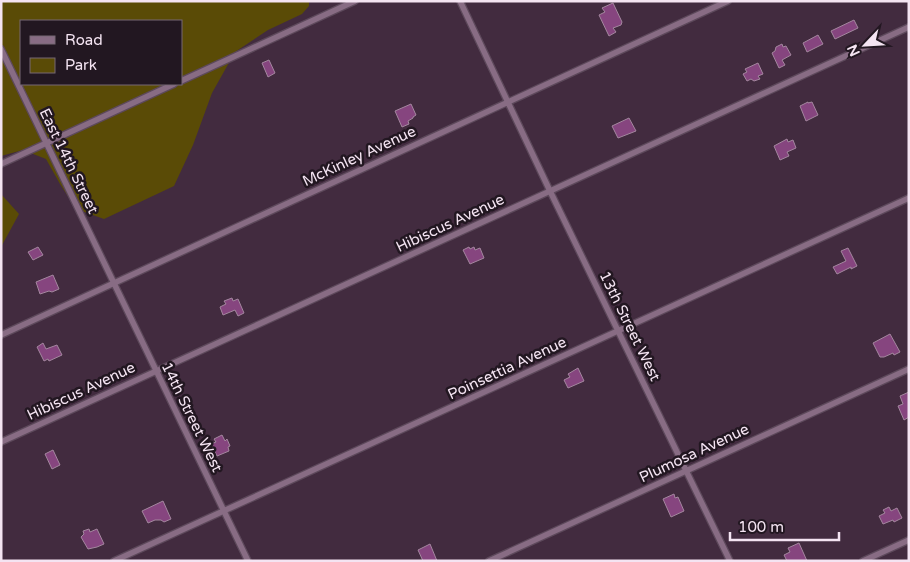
<svg xmlns="http://www.w3.org/2000/svg" width="910" height="562" viewBox="0 0 910 562" font-family="'Varela Round',sans-serif">
  <style>
    .green { fill: #5a4b06; fill-rule: evenodd }
    .building { fill: #86457f; stroke: #a4879f }
    .lines { fill: none; stroke-linecap: round; stroke-linejoin: round }
    .street-casing { stroke: #5d495b; stroke-width: 8 }
    .street { stroke: #886c84; stroke-width: 5.5 }
    .labels { text-anchor: middle; dominant-baseline: central; stroke-width: 5; stroke-linejoin: round; paint-order: stroke }
    .street-label { font-size: 15px; fill: #f4e4f2; stroke: #221721 }
  </style>
  <rect width="100%" height="100%" fill="#422b3f"/>
  <path class="green" d="M1,1h308v5l-7,8 -34,16 -33,22 -23,41 -19,52 -19,41 -70,33 -28,-10 -16,-25 -14,-25 -23,-9 -22,6zM21,21h160v63h-160z
    M1,194l18,20 -18,33z"/>
  <path class="building" d="M613,3l9,19 -1,3 -8,3 3,4 -7,4 -10,-21 6,-3 -3,-4z
    M854,20l4,8 -23,11 -4,-8z
    M818,35l5,9 -16,8 -4,-9z
    M782,44l1,3 3,-1 5,9 -9,5 3,5 -6,3 -7,-15 3,-2 1,-4z
    M269,60l6,13 -7,4 -6,-14z
    M758,63l5,11 -5,2 2,3 -6,2 -3,-2 -4,2 -4,-7 4,-2 -2,-3z
    M808,102v1l4,-1 6,13 -12,6 -6,-15z
    M411,104l5,11 -3,2v1l-5,3 1,3 -7,3 -7,-16z
    M629,118l7,13 -18,7 -6,-12z
    M787,139l1,3 5,-2 3,8 -9,4 2,4 -9,4 -6,-14z
    M38,247l5,8 -10,5 -5,-8z
    M469,247l1,2 4,-2 1,3 5,-2 4,10 -14,6 -7,-14z
    M848,248l9,18 -6,3v-2l-14,7 -4,-7 13,-6 -5,-10z
    M53,275l6,14 -7,3 -3,-1 -9,3 -4,-12z
    M232,298l1,3 5,-2 6,14 -6,3 -3,-6 -12,5 -3,-8 6,-3 -2,-3z
    M890,334l10,18 -6,3 -1,-2 -9,4h-4l-7,-14z
    M43,343l3,6 11,-4 5,10 -13,6 -1,-2 -4,2 -7,-14z
    M578,368l6,13 -16,7 -4,-8 6,-3 -2,-3z
    M909,392v25l-5,3 -6,-14 5,-2 -3,-8z
    M222,435l3,6 2,-2 3,7 -2,1 1,4 -12,5 -6,-12 5,-2 -2,-3z
    M53,450l7,15 -8,4 -7,-15z
    M674,494l1,4 3,-1 6,14 -13,6 -8,-18z
    M163,501l8,18 -7,3 -3,-2h-6l-7,3 -6,-12z
    M889,507l2,4 6,-3 5,10 -8,4 -1,-2 -10,4 -4,-8 6,-3 -2,-3z
    M89,529l1,3 7,-3 7,15 -7,3 -9,2 -7,-12 3,-3 -1,-3z
    M799,543l8,18h-20l-3,-6 6,-3 -2,-4z
    M430,544l7,17h-14l-5,-11z"/>
  <g class="lines">
    <defs>
      <path id="street" d="M460,1l90,190 180,370
        M1,49l247,512
        M181,81l174,-80
        M1,164l173,-80
        M1,335l727,-334
        M1,442l908,-415
        M114,561l795,-363
        M489,561l420,-192
        M863,561l46,-21"/>
    </defs>
    <use href="#street" class="street-casing"/>
    <use href="#street" class="street"/>
  </g>
  <g class="labels">
    <g class="street-label">
      <text transform="translate(359 156) rotate(-25)">McKinley Avenue</text>
      <text transform="translate(69 161) rotate(64)">East 14th Street</text>
      <text transform="translate(450 223) rotate(-25)">Hibiscus Avenue</text>
      <text transform="translate(630 326) rotate(64)">13th Street West</text>
      <text transform="translate(507 368) rotate(-25)">Poinsettia Avenue</text>
      <text transform="translate(81 391) rotate(-25)">Hibiscus Avenue</text>
      <text transform="translate(192 417) rotate(64)">14th Street West</text>
      <text transform="translate(694 453) rotate(-25)">Plumosa Avenue</text>
    </g>
  </g>
  <rect width="910" height="562" fill="none" stroke="#f4e4f2" stroke-width="5"/>
  <rect x="20" y="20" width="162" height="65" fill="#221721" stroke="#766975"/>
  <rect x="30" y="36" width="25" height="8" fill="#886c84" stroke="#766975"/>
  <text x="65" y="45" font-size="15" fill="#f4e4f2">Road</text>
  <rect x="30" y="58" width="25" height="15" fill="#5a4b06" stroke="#766975"/>
  <text x="65" y="70" font-size="15" fill="#f4e4f2">Park</text>
  <g transform="translate(865 45) rotate(245)" stroke="#221721" stroke-width="4" paint-order="stroke">
  <path d="M0-4L9 19L0 12L-9 19Z" fill="#f4e4f2"/>
  <text y="-8" font-size="14" font-weight="bold" text-anchor="middle" fill="#f4e4f2">N</text>
  </g>
  <path d="M730 532v8h109v-8" fill="none" stroke="#f4e4f2" stroke-width="2.5"/>
  <text x="738" y="532" font-size="15" fill="#f4e4f2" stroke="#221721" stroke-width="4" paint-order="stroke">100 m</text>
</svg>
